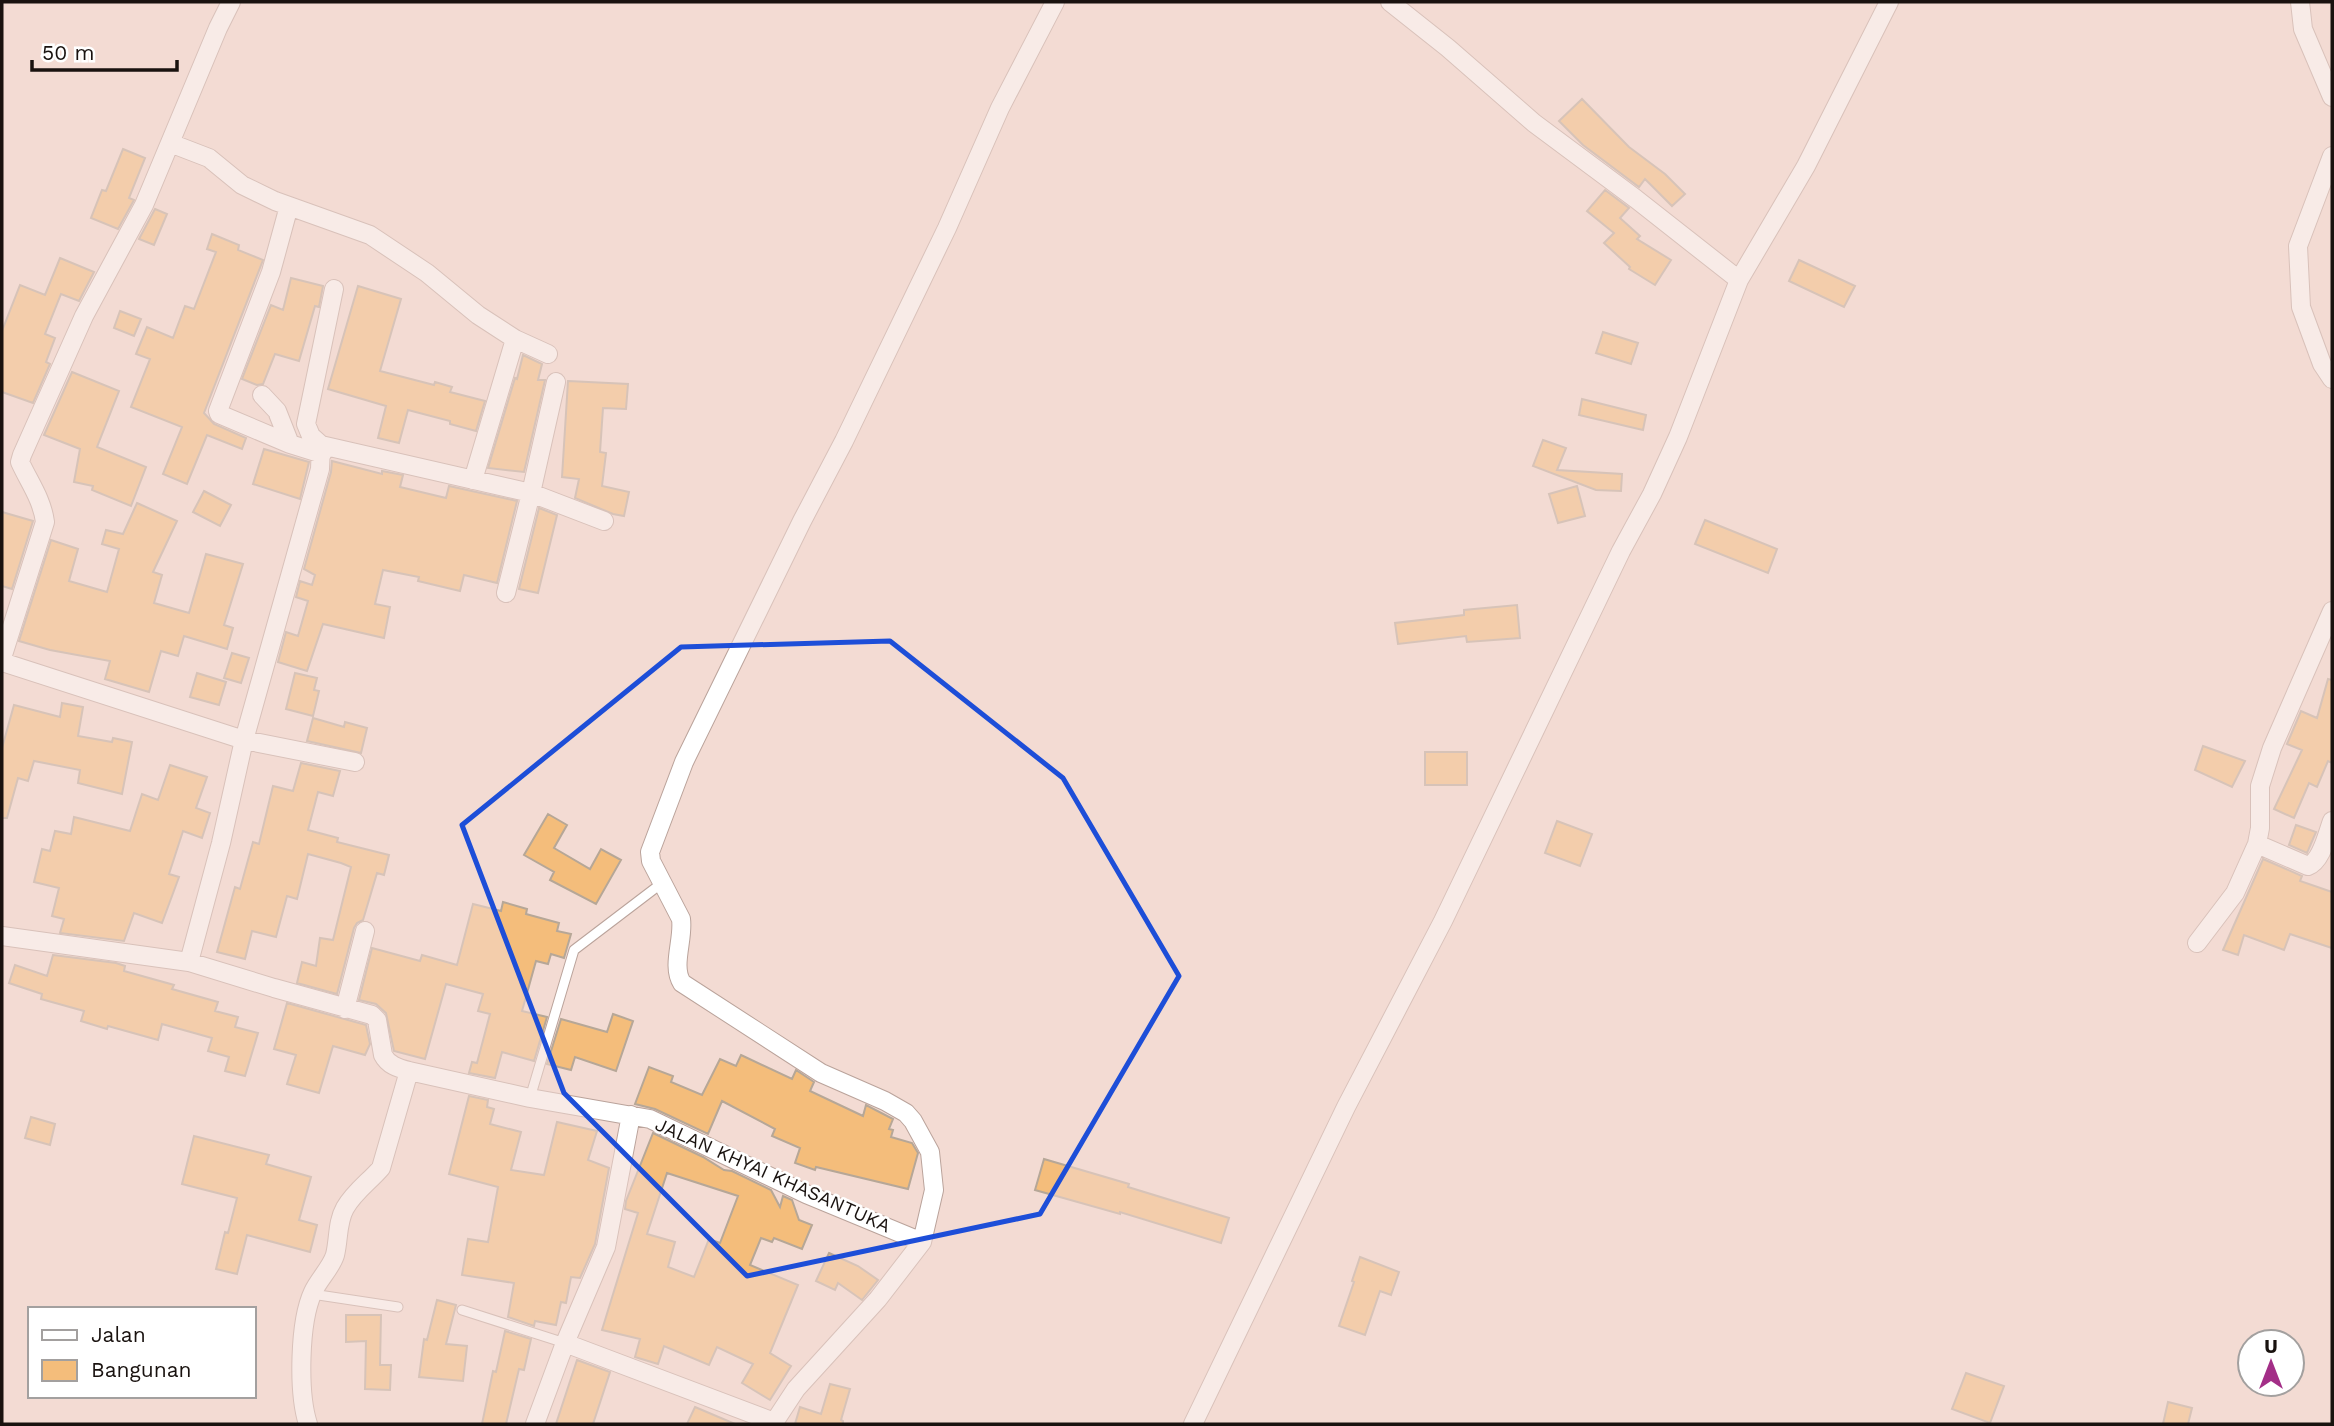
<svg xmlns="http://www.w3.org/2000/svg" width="2334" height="1426" viewBox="0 0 2334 1426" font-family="'Work Sans',sans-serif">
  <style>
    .building { fill: #f4bd7b; stroke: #b6a797; stroke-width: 2; fill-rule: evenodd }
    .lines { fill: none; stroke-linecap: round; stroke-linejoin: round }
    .lane-casing { stroke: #baa39b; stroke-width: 11 }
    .street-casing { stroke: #baa39b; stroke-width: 20 }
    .lane { stroke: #fff; stroke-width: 9 }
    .street { stroke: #fff; stroke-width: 18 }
    .marked { fill: none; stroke: #1d4ed8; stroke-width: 5; stroke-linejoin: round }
    .labels { text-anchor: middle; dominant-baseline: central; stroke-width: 5; stroke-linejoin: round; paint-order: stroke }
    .street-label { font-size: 19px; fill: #19120f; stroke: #fff }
  </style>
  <rect width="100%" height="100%" fill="#f3dbd3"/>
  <path class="building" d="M1582,99l47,48 36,27 20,20 -13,12 -27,-27 -6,8 -56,-42 -24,-24z
    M123,149l22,9 -16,40 5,2 -16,29 -27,-11 11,-28 4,1z
    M1605,190l24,18 -9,10 20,18 -3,3 34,21 -16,25 -26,-16 1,-2 -26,-24 10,-10 -27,-22z
    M155,209l12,5 -13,31 -15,-6z
    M212,234l27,11 -1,5 25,10 -59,153 10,11 32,14 -4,11 -35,-14 -20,49 -24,-10 19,-47 -51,-20 19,-48 -14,-5 11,-27 26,11 12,-32 9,3 22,-57 -9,-3z
    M60,258l34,14 -15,29 -18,-7 -16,40 10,4 -9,24 4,2 -17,39 -31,-11v-61l18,-46 25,10z
    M1799,260l56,26 -11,21 -55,-26z
    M291,278l32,8 -4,21 -4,-1 -16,55 -24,-7 -12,30 -6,1 -15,-6 29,-74 12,5z
    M358,286l43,13 -21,72 54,14 1,-3 17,5 -2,5 35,9 -9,30 -26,-7v-3l-42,-11 -9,33 -21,-5 8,-32 -58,-17z
    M120,311l21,8 -7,17 -20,-8z
    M1603,332l35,11 -7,21 -35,-11z
    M523,355l19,9 -4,16h7l-21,92 -36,-4 27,-90 2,1z
    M72,372l47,19 -22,56 49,20 -15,39 -39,-16 1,-4 -19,-4 6,-33 -36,-14z
    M568,381l60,3 -2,25 -23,-1 -3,44 6,1 -4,33 27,6 -5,24 -11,-2 -38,-16 4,-19 -17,-2z
    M1582,399l64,16 -3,15 -64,-15z
    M1543,440l23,8 -9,22 65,4 -1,17 -25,-1 -63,-24z
    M264,449l45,13 -9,37 -47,-15z
    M332,461l50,13v-3l21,4 -3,12 46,11 3,-12 68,15 -20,82 -33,-8 -4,16 -42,-10 1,-4 -36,-7 -8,34 15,3 -6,31 -61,-14 -16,47 -29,-9 8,-30 12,4 10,-35 -12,-4 4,-16 12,4 3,-10 -11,-6 27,-97z
    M1577,486l8,30 -27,7 -9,-29z
    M204,491l27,14 -11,21 -27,-14z
    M137,503l40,18 -24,51 9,3 -8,28 35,10 17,-59 37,10 -19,61 9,3 -6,21 -43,-13 -6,20 -17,-5 -12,41 -44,-13 5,-18 -60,-11 -31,-9 32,-101 27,9 -9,32 38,11 12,-43 -17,-5 4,-14 17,4z
    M539,508l18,7 -19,78 -19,-4z
    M2,512l31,9 -21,68 -10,-3z
    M1705,520l72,29 -9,24 -73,-29z
    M1517,605l3,33 -53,4 -1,-6 -68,8 -3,-21 69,-8v-5z
    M232,653l17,5 -8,25 -17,-5z
    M197,673l29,9 -7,23 -29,-8z
    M295,673l22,5 -3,12 5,1 -6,25 -27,-7z
    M2328,679l4,1v83l-4,-2 -11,26 -8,-4 -15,35 -20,-9 28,-59 -15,-6 14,-33 16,7z
    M62,703l21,4 -5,29 34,6 1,-4 19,4 -10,52 -44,-11 2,-13 -46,-9 -6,20 -10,-3 -11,40h-5v-70l12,-43 46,12z
    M313,718l31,9 1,-5 22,6 -6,25 -54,-12z
    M2203,746l42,15 -13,26 -37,-17z
    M1425,752h42v33h-42z
    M301,763l39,8 -7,25 -15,-4 -10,38 30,8 -1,4 52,13 -5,20 -7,-2 -14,47 -6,3 -3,5 -17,66 -40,-11 5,-21 14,4 4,-28 13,2 18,-73 -10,-4 -33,-9 -11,45 -10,-3 -11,41 -24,-6 -7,28 -28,-7 18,-65 5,2 13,-47 6,2 14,-58 20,5z
    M170,765l37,12 -11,31 14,5 -8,25 -19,-7 -14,43 10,3 -17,46 -28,-10 -10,28 -64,-8 4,-14 -12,-3 7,-28 -25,-6 8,-33 8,2 5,-20 16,3 3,-17 56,14 12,-37 16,6z
    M548,814l19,11 -13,23 36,21 11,-20 20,11 -25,44 -46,-24 4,-8 -30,-17z
    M1557,821l35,13 -12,32 -35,-13z
    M2296,825l20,7 -9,21 -18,-8z
    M2263,859l39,17 -2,5 32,11v56l-42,-14 -6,16 -40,-15 -6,20 -15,-5z
    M503,902l24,7 -1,5 33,9 -2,8 14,3 -7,24 -13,-4 -3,10 -12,-3 -14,50 25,6 -13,44 -32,-9 -7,26 -26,-5 3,-11 5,1 13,-49 -12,-3 5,-17 -37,-10 -21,75 -31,-8 -8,-38 -10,-9 -17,-4 13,-52 48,13 2,-6 35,10 16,-61 28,7z
    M53,955l63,8 9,3 -1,5 50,14 -2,4 46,13 -3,9 23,6 -3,10 23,6 -13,43 -20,-5 4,-14 -21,-6 4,-13 -50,-14 -4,16 -50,-14 -1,3 -26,-8 3,-10 -43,-12 1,-5 -33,-11 6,-18 32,11z
    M287,1003l79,22 4,19 -5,11 -32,-9 -14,47 -32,-9 9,-29 -22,-6z
    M613,1014l20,7 -17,50 -41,-14 -4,13 -24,-6 14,-45 46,13z
    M741,1055l51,24 4,-9 18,12 -4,9 53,25 3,-11 27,14 -4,10 4,1 -2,7 21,6 6,10 -10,36 -92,-22 -1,3 -20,-7 5,-15 -28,-12 3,-7 -53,-28 -14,33 -53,-25 -20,-5 14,-37 24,9 -2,6 31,13 18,-36 16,7z
    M469,1096l19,4 -1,7 7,2 -4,15 31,8 -10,38 33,5 13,-53 40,9 -9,29 21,8 -14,76 -15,34 -9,-1 -5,26 -5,-1 -5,23 -21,-4 -1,5 -26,-9 6,-34 -52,-8 6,-36 20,3 10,-55 -49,-13z
    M31,1117l24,7 -5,21 -25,-7z
    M653,1133l50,24 21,13 8,1 39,19 9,17 3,-11 9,4 7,20 13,5 -10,24 -28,-11 -2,4 -11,-4 -11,27 48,20 -28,68 21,13 -21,34 -28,-17 11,-19 -36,-17 -8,18 -45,-19 -6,18 -23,-7 5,-18 -38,-9 36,-117 -13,-4 1,-8zM667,1173l71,23 -18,47 -11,-4 -15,38 -26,-10 7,-25 -28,-8z
    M194,1136l75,19 -3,9 45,13 -12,43 18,5 -7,27 -63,-17 -10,39 -21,-5 9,-37 3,1 9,-35 -55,-14z
    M1044,1159l85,25 -1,3 101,31 -8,25 -101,-31v2l-85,-24z
    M829,1253l29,13 20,14 -16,20 -24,-17 -3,7 -19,-9z
    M1360,1257l39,15 -8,23 -11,-4 -15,44 -26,-9 15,-44 -2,-1z
    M437,1300l19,5 -10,39 21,2 -4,35 -44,-4 5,-38 3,1z
    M346,1315h35l-1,50h11l-1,25 -25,-1 1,-48 -20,1z
    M505,1331l26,8 -7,31 -5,-1 -13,55h-24l11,-53 3,1z
    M577,1360l33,12 -17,52h-37z
    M1966,1373l38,13 -14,37 -38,-14z
    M830,1384l20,5 -9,31 2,1v3h-48l5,-17 21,7z
    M2168,1402l24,6 -4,16h-25z
    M695,1407l40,17h-48z"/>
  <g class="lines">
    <defs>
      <path id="lane" d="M530,1098l44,-148 88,-67
        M312,1294l86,13
        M462,1310l103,33"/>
      <path id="street" d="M1390,2l58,46 86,75 102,76 103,81
        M2300,2l3,27 29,68
        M170,143l39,15 33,27 33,16 95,34 57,38 51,42 37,24 33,15
        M2332,156l-34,90 3,61 21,57 10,15
        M289,206l-18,66 -53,139 1,3 71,30
        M262,395l15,16 13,33 32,10
        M321,445l210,48 25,-111
        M473,480l42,-141
        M506,593l25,-100 73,28
        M2,658l43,-136c-3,-23 -16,-40 -25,-60l2,-7 62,-139 60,-111 74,-177 13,-26
        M2,662l242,78 111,22
        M2257,844l51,22c14,-5 19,-32 24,-45
        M2,936l187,26 85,26 98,27 5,5 6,35c5,10 15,13 26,16l121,27 120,21 156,75 116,48
        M2197,943l38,-50 22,-49 3,-16v-42l12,-38 60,-137
        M189,962l32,-119 23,-103 76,-271 1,-24 -10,-9 -5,-12 28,-135
        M345,1009l20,-78
        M565,1343l209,79
        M308,1424c-10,-31 -9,-102 5,-132 6,-13 18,-24 22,-37 4,-16 2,-33 10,-47 10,-17 24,-26 36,-40l28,-97
        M535,1424l30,-81 41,-96 25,-132
        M773,1424l23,-35 82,-90 44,-57 12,-52 -4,-38 -17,-31 -7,-8 -21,-12 -64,-28 -139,-90c-11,-17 2,-44 -1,-64l-30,-58 -1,-9 34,-90 118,-241 42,-80 103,-213 53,-120 55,-106
        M1193,1424l153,-317 97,-186 178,-370 31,-57 26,-57 61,-157 67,-114 83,-164"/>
    </defs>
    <use href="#lane" class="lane-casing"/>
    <use href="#street" class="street-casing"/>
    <use href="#lane" class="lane"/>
    <use href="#street" class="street"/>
  </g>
  <path d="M0 0H2334V1426H0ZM890,641l173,137 116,198 -139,238 -293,62 -183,-183 -102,-268 219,-178z" fill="#f3dbd3" fill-opacity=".55" fill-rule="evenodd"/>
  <path class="marked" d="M890,641l173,137 116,198 -139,238 -293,62 -183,-183 -102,-268 219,-178z"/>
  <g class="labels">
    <g class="street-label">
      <text transform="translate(773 1175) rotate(24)">JALAN KHYAI KHASANTUKA</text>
    </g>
  </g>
  <rect width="2334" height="1426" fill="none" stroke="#19120f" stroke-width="7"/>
  <rect x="28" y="1307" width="228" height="91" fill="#ffffff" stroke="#a3a09f" stroke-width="2"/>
  <rect x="42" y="1330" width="35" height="10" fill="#ffffff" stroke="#a3a09f" stroke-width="2"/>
  <text x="91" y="1342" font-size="21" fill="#19120f">Jalan</text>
  <rect x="42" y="1360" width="35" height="21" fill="#f4bd7b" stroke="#a3a09f" stroke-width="2"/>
  <text x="91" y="1377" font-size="21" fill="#19120f">Bangunan</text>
  <g transform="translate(2271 1363)"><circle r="33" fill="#ffffff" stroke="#a3a09f" stroke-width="2"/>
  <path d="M0-5L12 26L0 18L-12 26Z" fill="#a32e87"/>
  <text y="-10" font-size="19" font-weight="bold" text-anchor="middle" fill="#19120f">U</text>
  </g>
  <path d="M32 60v10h145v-10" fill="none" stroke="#19120f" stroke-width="3.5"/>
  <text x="42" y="60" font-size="21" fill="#19120f" stroke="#ffffff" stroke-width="5" paint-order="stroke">50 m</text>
</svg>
